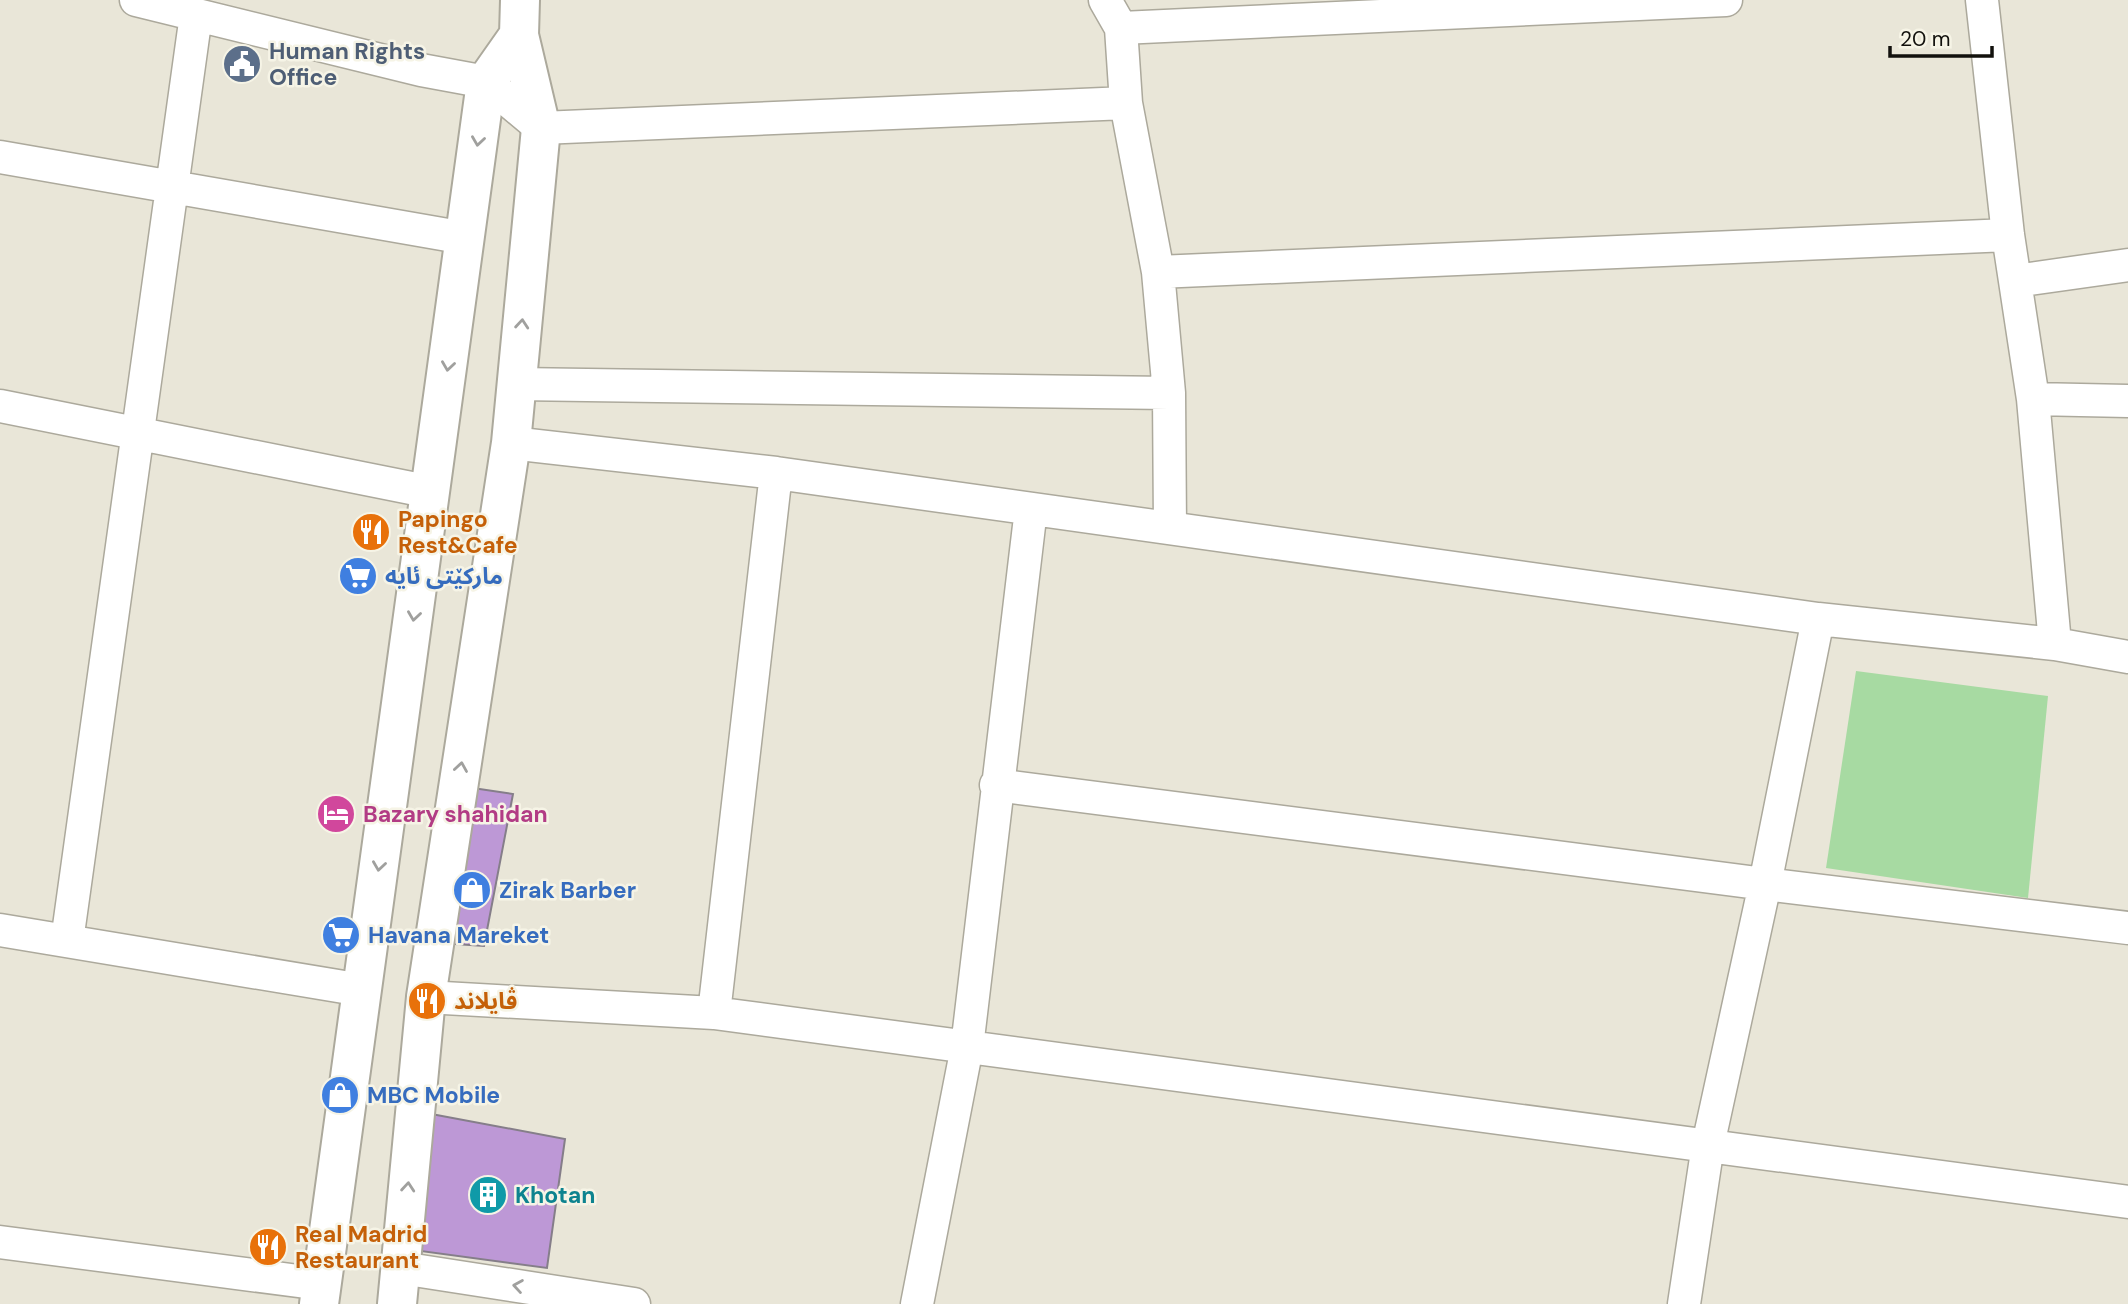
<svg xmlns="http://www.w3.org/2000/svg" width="2128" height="1304" viewBox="0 0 2128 1304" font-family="'DM Sans','Noto Sans Arabic',sans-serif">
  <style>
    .green { fill: #a7daa2 }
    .building { fill: #bd98d6; stroke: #857e89; stroke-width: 2 }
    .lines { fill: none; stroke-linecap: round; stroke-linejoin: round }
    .minor-casing { stroke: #aca99c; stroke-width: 35 }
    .secondary-casing { stroke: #aca99c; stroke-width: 42 }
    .minor { stroke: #fff; stroke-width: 32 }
    .secondary { stroke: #fff; stroke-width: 38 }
    .oneway { stroke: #a0a09e }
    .labels { text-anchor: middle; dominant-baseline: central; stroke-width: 5; stroke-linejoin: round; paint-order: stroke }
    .service-label { font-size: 23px; font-weight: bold; fill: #4e5e75; stroke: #f6f4e6; text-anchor: start }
    .food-label { font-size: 23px; font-weight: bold; fill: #c56008; stroke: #f6f4e6; text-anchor: start }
    .shop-label { font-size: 23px; font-weight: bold; fill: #366cbe; stroke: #f6f4e6; text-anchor: start }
    .hotel-label { font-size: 23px; font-weight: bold; fill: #b23c85; stroke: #f6f4e6; text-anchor: start }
    .culture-label { font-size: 23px; font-weight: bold; fill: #0d838f; stroke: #f6f4e6; text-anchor: start }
  </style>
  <rect width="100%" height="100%" fill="#e9e6d8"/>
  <path class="green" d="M1856,671l192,25 -20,202 -202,-30z"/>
  <path class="building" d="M466,787l47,7 -29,152 -43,-3z
    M426,1113l139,26 -18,129 -134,-18z"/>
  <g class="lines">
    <defs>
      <path id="minor" d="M136,0l285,70 65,12 55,46 585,-25
        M1105,0l16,28 5,75 32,169 11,121 1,135
        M1982,0l26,235 25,164 22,245
        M1121,28l605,-28
        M0,157l465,81
        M1158,272l850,-37
        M2015,281l113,-16
        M516,384l653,9
        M2033,399l95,2
        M0,406l431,86
        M511,443l265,30 1042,146 237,25 73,13
        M996,785l769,99 363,44
        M0,930l362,60
        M67,941l129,-926
        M426,997l288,16 1414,189
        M714,1013l62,-540
        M0,1242l321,42
        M401,1268l233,36
        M917,1304l50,-257 64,-538
        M1684,1304l24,-159 57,-261 53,-265"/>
      <path id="secondary" d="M319,1304l167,-1222 33,-47
        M397,1304l29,-307 85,-554 30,-315 -22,-93 1,-35"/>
    </defs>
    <use href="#minor" class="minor-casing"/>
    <use href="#secondary" class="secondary-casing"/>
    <use href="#minor" class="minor"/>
    <use href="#secondary" class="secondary"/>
  </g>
  <defs><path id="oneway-chevron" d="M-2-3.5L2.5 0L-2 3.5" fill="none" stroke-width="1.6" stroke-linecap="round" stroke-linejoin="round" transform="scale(1.75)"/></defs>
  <g class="oneway">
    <use href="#oneway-chevron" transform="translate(478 141) rotate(98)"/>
    <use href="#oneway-chevron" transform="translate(522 324) rotate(-85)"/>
    <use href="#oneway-chevron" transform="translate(448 366) rotate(98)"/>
    <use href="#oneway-chevron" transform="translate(414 616) rotate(98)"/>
    <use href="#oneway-chevron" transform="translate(461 767) rotate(-81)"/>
    <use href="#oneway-chevron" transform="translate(379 866) rotate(98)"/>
    <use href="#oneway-chevron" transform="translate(408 1187) rotate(-85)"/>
    <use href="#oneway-chevron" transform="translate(518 1286) rotate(-171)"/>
  </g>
  <defs>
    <symbol id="civic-disc" viewBox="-11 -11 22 22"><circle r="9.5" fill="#5c6f8a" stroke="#f6f4e6"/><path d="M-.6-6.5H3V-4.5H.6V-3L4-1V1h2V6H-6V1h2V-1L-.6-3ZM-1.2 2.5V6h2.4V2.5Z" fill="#fff"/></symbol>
    <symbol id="restaurant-disc" viewBox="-11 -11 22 22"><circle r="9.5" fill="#e8710a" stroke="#f6f4e6"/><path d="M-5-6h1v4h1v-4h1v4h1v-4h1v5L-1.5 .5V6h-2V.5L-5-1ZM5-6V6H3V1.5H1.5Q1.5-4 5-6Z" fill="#fff"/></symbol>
    <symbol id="supermarket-disc" viewBox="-11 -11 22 22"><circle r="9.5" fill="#3f7fe0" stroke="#f6f4e6"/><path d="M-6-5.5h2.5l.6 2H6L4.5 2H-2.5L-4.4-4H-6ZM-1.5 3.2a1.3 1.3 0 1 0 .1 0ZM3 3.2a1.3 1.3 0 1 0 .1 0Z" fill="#fff"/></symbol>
    <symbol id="hotel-disc" viewBox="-11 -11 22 22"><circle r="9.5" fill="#d1479c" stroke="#f6f4e6"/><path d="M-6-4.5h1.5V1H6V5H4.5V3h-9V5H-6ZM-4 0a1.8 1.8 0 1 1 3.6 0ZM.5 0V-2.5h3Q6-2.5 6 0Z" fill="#fff"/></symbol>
    <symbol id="shop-disc" viewBox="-11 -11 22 22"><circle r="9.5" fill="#3f7fe0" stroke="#f6f4e6"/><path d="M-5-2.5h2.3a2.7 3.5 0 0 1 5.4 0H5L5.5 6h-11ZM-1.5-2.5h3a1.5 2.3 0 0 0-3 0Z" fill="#fff"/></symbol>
    <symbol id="building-disc" viewBox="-11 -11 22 22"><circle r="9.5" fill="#0f9aa8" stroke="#f6f4e6"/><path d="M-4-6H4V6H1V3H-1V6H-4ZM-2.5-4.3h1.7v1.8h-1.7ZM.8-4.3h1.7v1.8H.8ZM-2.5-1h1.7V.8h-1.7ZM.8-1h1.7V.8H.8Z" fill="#fff"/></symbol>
  </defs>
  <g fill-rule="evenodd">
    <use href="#civic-disc" x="220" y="42" width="44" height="44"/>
    <use href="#restaurant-disc" x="349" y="510" width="44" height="44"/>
    <use href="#supermarket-disc" x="336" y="554" width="44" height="44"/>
    <use href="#hotel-disc" x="314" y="792" width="44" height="44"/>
    <use href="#shop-disc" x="450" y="868" width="44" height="44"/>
    <use href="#supermarket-disc" x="319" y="913" width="44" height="44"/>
    <use href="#restaurant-disc" x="405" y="979" width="44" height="44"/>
    <use href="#shop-disc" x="318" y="1073" width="44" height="44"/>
    <use href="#building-disc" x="466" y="1173" width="44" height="44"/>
    <use href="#restaurant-disc" x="246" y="1225" width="44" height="44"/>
  </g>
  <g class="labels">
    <g class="service-label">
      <text x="269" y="51">Human Rights<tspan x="269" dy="26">Office</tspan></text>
    </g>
    <g class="food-label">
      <text x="398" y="519">Papingo<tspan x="398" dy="26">Rest&amp;Cafe</tspan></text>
      <text x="454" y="1001">ڤایلاند</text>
      <text x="295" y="1234">Real Madrid<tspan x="295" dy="26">Restaurant</tspan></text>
    </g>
    <g class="shop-label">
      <text x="385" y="576">مارکێتی ئایە</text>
      <text x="499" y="890">Zirak Barber</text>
      <text x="368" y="935">Havana Mareket</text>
      <text x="367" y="1095">MBC Mobile</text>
    </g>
    <g class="hotel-label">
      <text x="363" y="814">Bazary shahidan</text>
    </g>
    <g class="culture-label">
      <text x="515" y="1195">Khotan</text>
    </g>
  </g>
  <path d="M1890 46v10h102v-10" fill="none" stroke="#12110d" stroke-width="3.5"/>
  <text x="1900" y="46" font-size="21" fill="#12110d" stroke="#f6f4e6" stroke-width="5" paint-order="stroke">20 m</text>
</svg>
